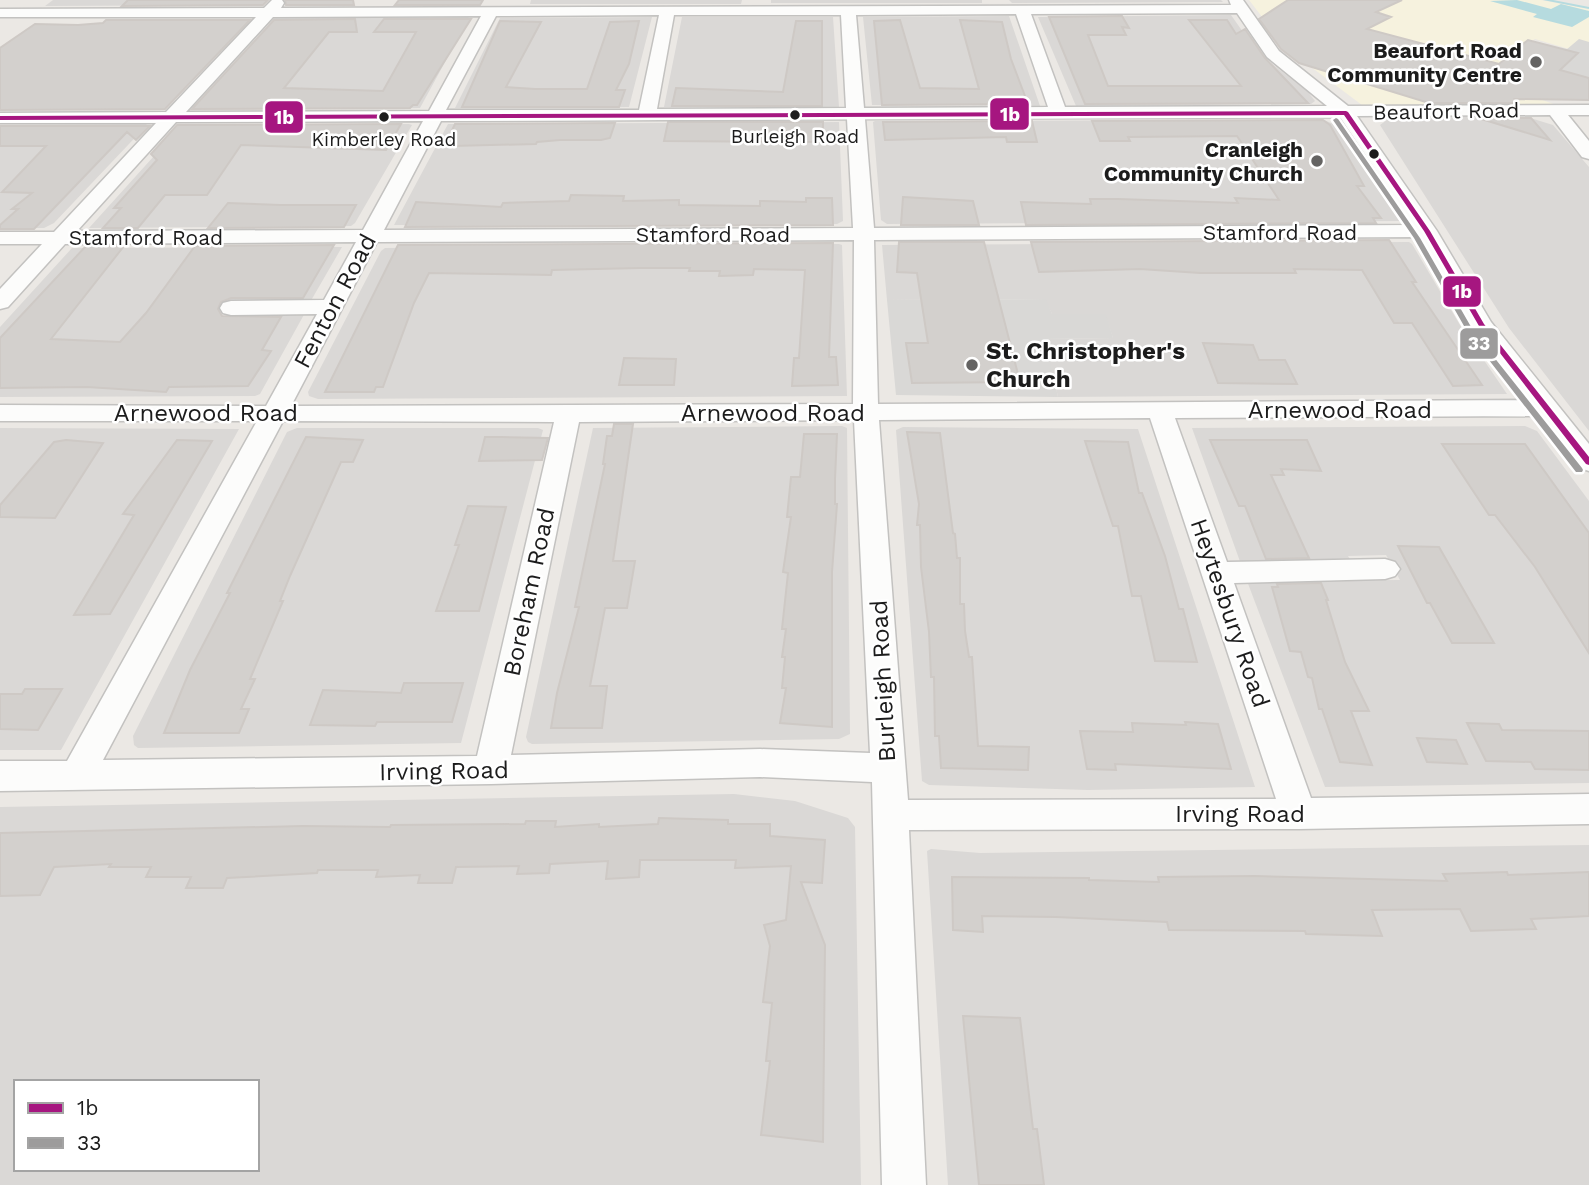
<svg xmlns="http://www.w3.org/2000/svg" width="1589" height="1185" viewBox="0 0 1589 1185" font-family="'Work Sans',sans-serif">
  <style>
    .residential { fill: #dad8d6; fill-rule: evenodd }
    .education { fill: #f6f2de }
    .religious { fill: #d9d8d6 }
    .water { fill: #b6dbdf }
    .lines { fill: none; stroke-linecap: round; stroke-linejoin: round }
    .stream { fill: #b6dbdf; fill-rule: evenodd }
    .building { fill: #d3d0cd; stroke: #cec9c5; stroke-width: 2 }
    .minor-casing { stroke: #c3c2c0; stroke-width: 3 }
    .minor { fill: #fcfcfb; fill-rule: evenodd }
    .bus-1-casing { stroke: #fff; stroke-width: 5 }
    .bus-2-casing { stroke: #fff; stroke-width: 5 }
    .bus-1 { fill: #a61680; fill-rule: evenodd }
    .bus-2 { fill: #9d9c9c; fill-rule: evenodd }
    .poi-dot { fill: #646362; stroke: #fff; stroke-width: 2.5 }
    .bus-dot { fill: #1c1c1c; stroke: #fff; stroke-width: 2.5 }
    .labels { text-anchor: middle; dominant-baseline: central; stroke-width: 5; stroke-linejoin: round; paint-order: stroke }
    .far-bus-label { font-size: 19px; fill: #1c1c1c; stroke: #fff }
    .far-poi-label { font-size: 21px; font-weight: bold; fill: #1c1c1c; stroke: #fff; text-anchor: end }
    .far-street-label { font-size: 21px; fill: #1c1c1c; stroke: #fff }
    .street-label { font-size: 24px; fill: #1c1c1c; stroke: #fff }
    .poi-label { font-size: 24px; font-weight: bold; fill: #1c1c1c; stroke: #fff; text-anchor: start }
    .line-badge { stroke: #fff; stroke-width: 2.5 }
    .badge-label { font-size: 19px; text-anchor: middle; font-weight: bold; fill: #fff }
  </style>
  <rect width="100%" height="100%" fill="#ebe8e4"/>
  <path class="residential" d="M53,0h210l-7,5 -211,1z
    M531,0h211l-1,4h-211z
    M771,0h211v3h-211z
    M1009,0h212l2,2 -211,1z
    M1231,15l26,37 51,40 7,9 -4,3 -235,2 -38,-89z
    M1009,16l31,90 -168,-1 -9,-88z
    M652,17l-23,90 -174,1 45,-90z
    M682,17h151l6,90h-175z
    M274,18l194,-1 1,1 -49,90 -224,2z
    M1391,117h136l26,8 36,42v264l-80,-103 -129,-203z
    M1324,120l21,9 55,92 -513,3 -6,-4 -8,-98 2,-1z
    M839,122l4,99 -6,3 -443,1 54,-101z
    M409,124l3,1 -57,98 -4,3 -262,2 93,-103z
    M0,125l146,-1 1,1 -93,98 -10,5h-44z
    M1409,242l3,2 48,81 47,69 -449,3 -13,-58 68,-1 -8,-24h-53l-7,-15 -158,1 -5,-55z
    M839,244l3,1 5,151 -529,3 -9,-3 -1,-4 73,-141 4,-3z
    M342,247l-33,57h-94l15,26 10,-16 66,-3 -46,83 -5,2 -255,1v-70l72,-79z
    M842,426l5,2 3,306 -11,5 -307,5 -4,-2 -2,-5 67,-309z
    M1525,426l12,5 52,70v282l-264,4 -78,-206 153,-1 -14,-25 -38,1 3,5 -109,6 -50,-139z
    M903,427l235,2 117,358 -167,3 -159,-5 -7,-4 -26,-351z
    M0,428l239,1 -178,321h-61z
    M297,428h241l5,2 -82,313 -323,5 -4,-3 -1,-9 154,-304z
    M734,794l61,7 53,17 7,9 6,358h-861v-378zM16,1082h241v87h-241z
    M1589,845v340h-641l-21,-334 4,-2 49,4z"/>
  <path class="education" d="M1249,0h292l48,9v66l-10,-23 -44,-13 -55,38 79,29 -197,-1 -75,-56z"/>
  <path class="religious" d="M1579,39l10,3v36l-29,-8 18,-16 -12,-4z
    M1046,299l6,15h54l7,24 -67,1 12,58 -162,-2 -9,-95z"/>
  <path class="water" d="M1517,0l34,9 10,-5 28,7v6l-17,10 -39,-10 4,-3 -47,-13z"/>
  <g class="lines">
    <path class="stream" d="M1543,0h10l36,7v2z"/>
  </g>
  <path class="building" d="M128,0h140l-5,5 -141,1z
    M285,0h68l1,5h-68z
    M399,0h84l-3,5h-85z
    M1288,0h114l-26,12 15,5 -24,12 132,35 29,-24 50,13 -18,17 29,8v22l-74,-1 3,4h-89l-130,-40 -18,-14 -22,-30z
    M1122,16l7,12 -7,-1 4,8h-38l20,51h133l-52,-66h38l9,14 9,-5 20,29 43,45 -223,1 -36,-87z
    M355,19l2,13h-28l-45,56 99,3 33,-59h-42l10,-13h87l-54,86h-4l-3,3 -218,1 82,-89z
    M106,20h144l-85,89 -165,1v-62l35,-24 43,1 25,-2z
    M900,20l20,68 59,1 -19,-69 42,2 9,37 17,45 -146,1 -8,-84z
    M500,21l41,1 -35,65 29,2h52l23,-67 29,-1 -10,43 -13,26h9l-6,17h-157z
    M796,21h26v85h-150l4,-18 107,4z
    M1478,118h53l19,22z
    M1323,120l7,5 34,61h-7l24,32h-8l3,5 -350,2 -5,-23 70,2 -1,-5h28l120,4 -3,-5 44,2 -42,-64 -109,1 2,4h-30l-8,-20z
    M1032,121l5,21h-30l-1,-5 -121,3 -2,-18z
    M668,122h155v20l-159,-1z
    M615,123l-5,15 -9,2h-41l-23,2 -1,2 -84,2 1,-3h-7l9,-19z
    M401,124l-15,26 -145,-5 -34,50h-42l-27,33h-35l18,-20h-7l43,-48 -6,-6 26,-29z
    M0,126h150l-14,14 -9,-8 -93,97h-34v-4l18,-16h-6l20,-16 -30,-1 44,-46h-46z
    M571,195l53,1 -1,5 56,-1v5l81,1v-5l46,1v-4h26l1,27 -428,2 11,-25 85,5 2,-4 66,-2z
    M903,197l70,4 6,24h-78z
    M228,203l52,2h76l-12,22 -136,1z
    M1389,240l27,42h-4l70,103 -29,1 -41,-63h-18l-32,-53 -68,-1 2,4h-96l-60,-4 -101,3 -8,-30z
    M899,242h85l36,140 -108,1 -6,-40h22l-11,-70 -20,-1z
    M833,243l-4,114h7l2,28 -46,1 2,-28h5l6,-88 -51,-1 -1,6 -34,1 1,-5h-31l1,-3h-50l-88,2 -1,5 -122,-2 -15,30 -31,84h-7l-2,5h-49l73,-147z
    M334,245l-31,53h-72l-10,4 -3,7 4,7 59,1 -19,33 9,1 -23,35 -79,1 -3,5 -79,-5 -87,1v-50l86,-92h38l-73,93 69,3 26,-29 49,-67z
    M1203,343l50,2 6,15h26l12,24 -79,-1z
    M624,358l52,1 -2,26h-55z
    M614,424h19l-20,137h22l-8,47h-22l-15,78h17l-5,42h-51l6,-35 22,-86h-4l30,-143h-2l4,-28h5z
    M907,432l33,1 13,100 2,1 2,24h3v46h4l1,27 4,26h3l6,89 51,1 -1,23 -87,-2 -2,-32h-4l-1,-59h-3l-2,-45 -8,-65 -1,-42h-3l2,-21z
    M804,434h33l-2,45v25h2l-5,68v155l-52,-4 6,-35h-4l3,-31h-3l4,-28h-4l6,-56 -5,-1 8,-55h-4l4,-40h9z
    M306,437l57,3 -10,22h-12l-51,114 -10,25h3l-33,78h5l-14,30h8l-10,24h-75l26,-63 40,-77h-3z
    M485,437h17l46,1 -6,22 -63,1z
    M66,440l37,3 -48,75 -55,-1v-12l54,-63z
    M177,440l35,1 -102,173 -36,1 60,-100 -11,-1z
    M1210,440h97l14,31 -40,-2 3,6h-13l38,83 -43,1 -21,-53h-6z
    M1085,441l43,1 11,51h3l23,63 14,53h4l14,53 -42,-1 -14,-65h-9l-14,-70h-5z
    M1442,444h83l64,89v120l-54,-86 -40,-52h-6z
    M468,506l38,1 -27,104h-43l23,-66h-4z
    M1398,546l41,1 55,96h-42l-22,-40h-3z
    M1321,583l7,17h-2l19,62 24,49h-18l21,54 -32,-3 -18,-53h-3l-7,-31 -4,-1 -7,-25 -11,-1 -18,-64h6l-1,-3z
    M404,683h59l-11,39h-75l-2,4 -65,-1 13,-35 78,3z
    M25,689h37l-24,41 -38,-1v-35h22z
    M1185,722l33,2 13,45 -116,-5 1,6 -29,-1 -7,-38 53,1 -1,-9 54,2z
    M1467,723l32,1 3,6 87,1v39l-54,-1 -4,-7 -45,-1z
    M1417,738l39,2 11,24 -40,-2z
    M659,818l69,2v4h42v12l55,4 -3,43 -21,-1 24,63 -2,197 -62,-7 9,-74h-4l6,-58 -9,-1 7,-56 -6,-21 22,-5 5,-54 -56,2 1,-8h-96l-1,17 -33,2 2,-18 -58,3 -1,9 -32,1 2,-8 -63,1 -4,16h-34l2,-8 -44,2 2,-7h-60l-1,3 -90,5 -4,10h-37l5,-11h-45l5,-10h-42l2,-3 -57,3 -14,28 -40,1v-63l303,-7 87,1 1,-2 134,-1 1,-3h30l-1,6 44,-3v3l59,-3z
    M1507,872l1,3 81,-3v44l-58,3 5,10 -65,2 -11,-22 -88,1 10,26 -76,-2 -1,-3 -136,-1 -2,-8 -111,-5 -74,-1 1,16 -30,-2 -1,-53 137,1v2l70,2 -1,-5 97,-1 192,5 -4,-7z
    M963,1016l57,2 13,111h4l7,56h-65z"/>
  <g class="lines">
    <defs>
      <path id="minor" d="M272,0h10l2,3 -3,5 950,-3 -2,-5h14l36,51 69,55 241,-1v10h-21l21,26v18l-7,-2 -32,-42 -193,1 80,115 54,91 98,122v27l-9,-3 -41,-52 -364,2 52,144 158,-3 10,3 5,7 -5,7 -10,3 -151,4 77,215 278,-4v30l-290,5 -390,1 17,355h-44l-10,-403 -112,-5 -269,7 -491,7v-30h67l190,-340h-257v-16l266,1 51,-92 -86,1 -8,-2 -3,-5 3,-5 8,-2 93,-1 32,-58 -291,2 -57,63 -8,2v-20l42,-45h-42v-12h54l102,-109h-156v-10l166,-1 90,-95h-256v-8l264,-1zM1237,13l30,44 60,49 -262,1 -34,-93zM1016,14l32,93 -184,1 -8,-93zM659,15l-20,95h-193l50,-94zM674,15h167l5,93 -189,1zM481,16l-52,95 -243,1 87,-95zM1340,117l73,108 -539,3 -9,-109zM847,119l6,109 -469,2 57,-109zM423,121l-60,109 -286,1 99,-109zM1420,237l50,88 57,75 -649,4 -4,-164zM854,240l-1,164 -562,2 86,-164zM1150,418l126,381 -368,1 -29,-380zM854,420l16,333 -110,-4 -249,6 68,-333zM283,421l271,1 -77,334 -374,4z"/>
    </defs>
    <use href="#minor" class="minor-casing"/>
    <use href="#minor" class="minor"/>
    <defs>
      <path id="bus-1" d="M1346,111l2,1 82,119 54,93 105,133v8l-3,-1 -107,-138 -55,-95 -80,-116 -1344,5v-4z"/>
      <path id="bus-2" d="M1336,118l2,1 82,119 54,94 108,136 1,2 -1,2h-6l-108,-139 -54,-95 -81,-118z"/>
    </defs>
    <use href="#bus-1" class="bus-1-casing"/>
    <use href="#bus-2" class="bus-2-casing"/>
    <use href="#bus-1" class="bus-1"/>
    <use href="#bus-2" class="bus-2"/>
  </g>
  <g class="poi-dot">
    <circle cx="1536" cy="62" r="7"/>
    <circle cx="1317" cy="161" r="7"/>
    <circle cx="972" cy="365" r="7"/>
  </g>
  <g class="bus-dot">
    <circle cx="795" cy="115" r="6"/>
    <circle cx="384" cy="117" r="6"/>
    <circle cx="1374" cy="154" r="6"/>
  </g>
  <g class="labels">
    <g class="far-bus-label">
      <text x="795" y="136">Burleigh Road</text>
      <text x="384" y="139">Kimberley Road</text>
    </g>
    <g class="far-poi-label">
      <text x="1522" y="50">Beaufort Road<tspan x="1522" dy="24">Community Centre</tspan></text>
      <text x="1303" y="149">Cranleigh<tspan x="1303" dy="24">Community Church</tspan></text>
    </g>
    <g class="far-street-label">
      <text transform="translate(1446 111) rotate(-1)">Beaufort Road</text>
      <text x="1280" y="232">Stamford Road</text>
      <text x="713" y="234">Stamford Road</text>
      <text x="146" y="237">Stamford Road</text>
    </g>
    <g class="street-label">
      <text transform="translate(335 301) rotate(-62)">Fenton Road</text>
      <text x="1340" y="410">Arnewood Road</text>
      <text x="206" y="413">Arnewood Road</text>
      <text x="773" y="413">Arnewood Road</text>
      <text transform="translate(529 592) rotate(-78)">Boreham Road</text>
      <text transform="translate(1230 613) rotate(71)">Heytesbury Road</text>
      <text transform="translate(883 681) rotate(-93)">Burleigh Road</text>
      <text transform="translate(444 771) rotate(-1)">Irving Road</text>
      <text x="1240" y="814">Irving Road</text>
    </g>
    <g class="poi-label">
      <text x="986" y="351">St. Christopher's<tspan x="986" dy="28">Church</tspan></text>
    </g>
  </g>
  <g class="line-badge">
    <rect x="989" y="97" width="41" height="34" rx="7" fill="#a61680"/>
    <rect x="264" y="100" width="40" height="34" rx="7" fill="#a61680"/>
    <rect x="1442" y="275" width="40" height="33" rx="7" fill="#a61680"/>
    <rect x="1459" y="327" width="40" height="33" rx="7" fill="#9d9c9c"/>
  </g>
  <g class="badge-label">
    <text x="1010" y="121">1b</text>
    <text x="284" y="124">1b</text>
    <text x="1462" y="298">1b</text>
    <text x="1479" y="350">33</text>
  </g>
  <rect x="14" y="1080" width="245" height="91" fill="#ffffff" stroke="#a4a4a4" stroke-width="2"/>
  <rect x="28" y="1103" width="35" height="10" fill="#a61680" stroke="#a4a4a4" stroke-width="2"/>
  <text x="77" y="1115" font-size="21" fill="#1c1c1c">1b</text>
  <rect x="28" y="1138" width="35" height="10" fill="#9d9c9c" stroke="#a4a4a4" stroke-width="2"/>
  <text x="77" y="1150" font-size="21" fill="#1c1c1c">33</text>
</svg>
